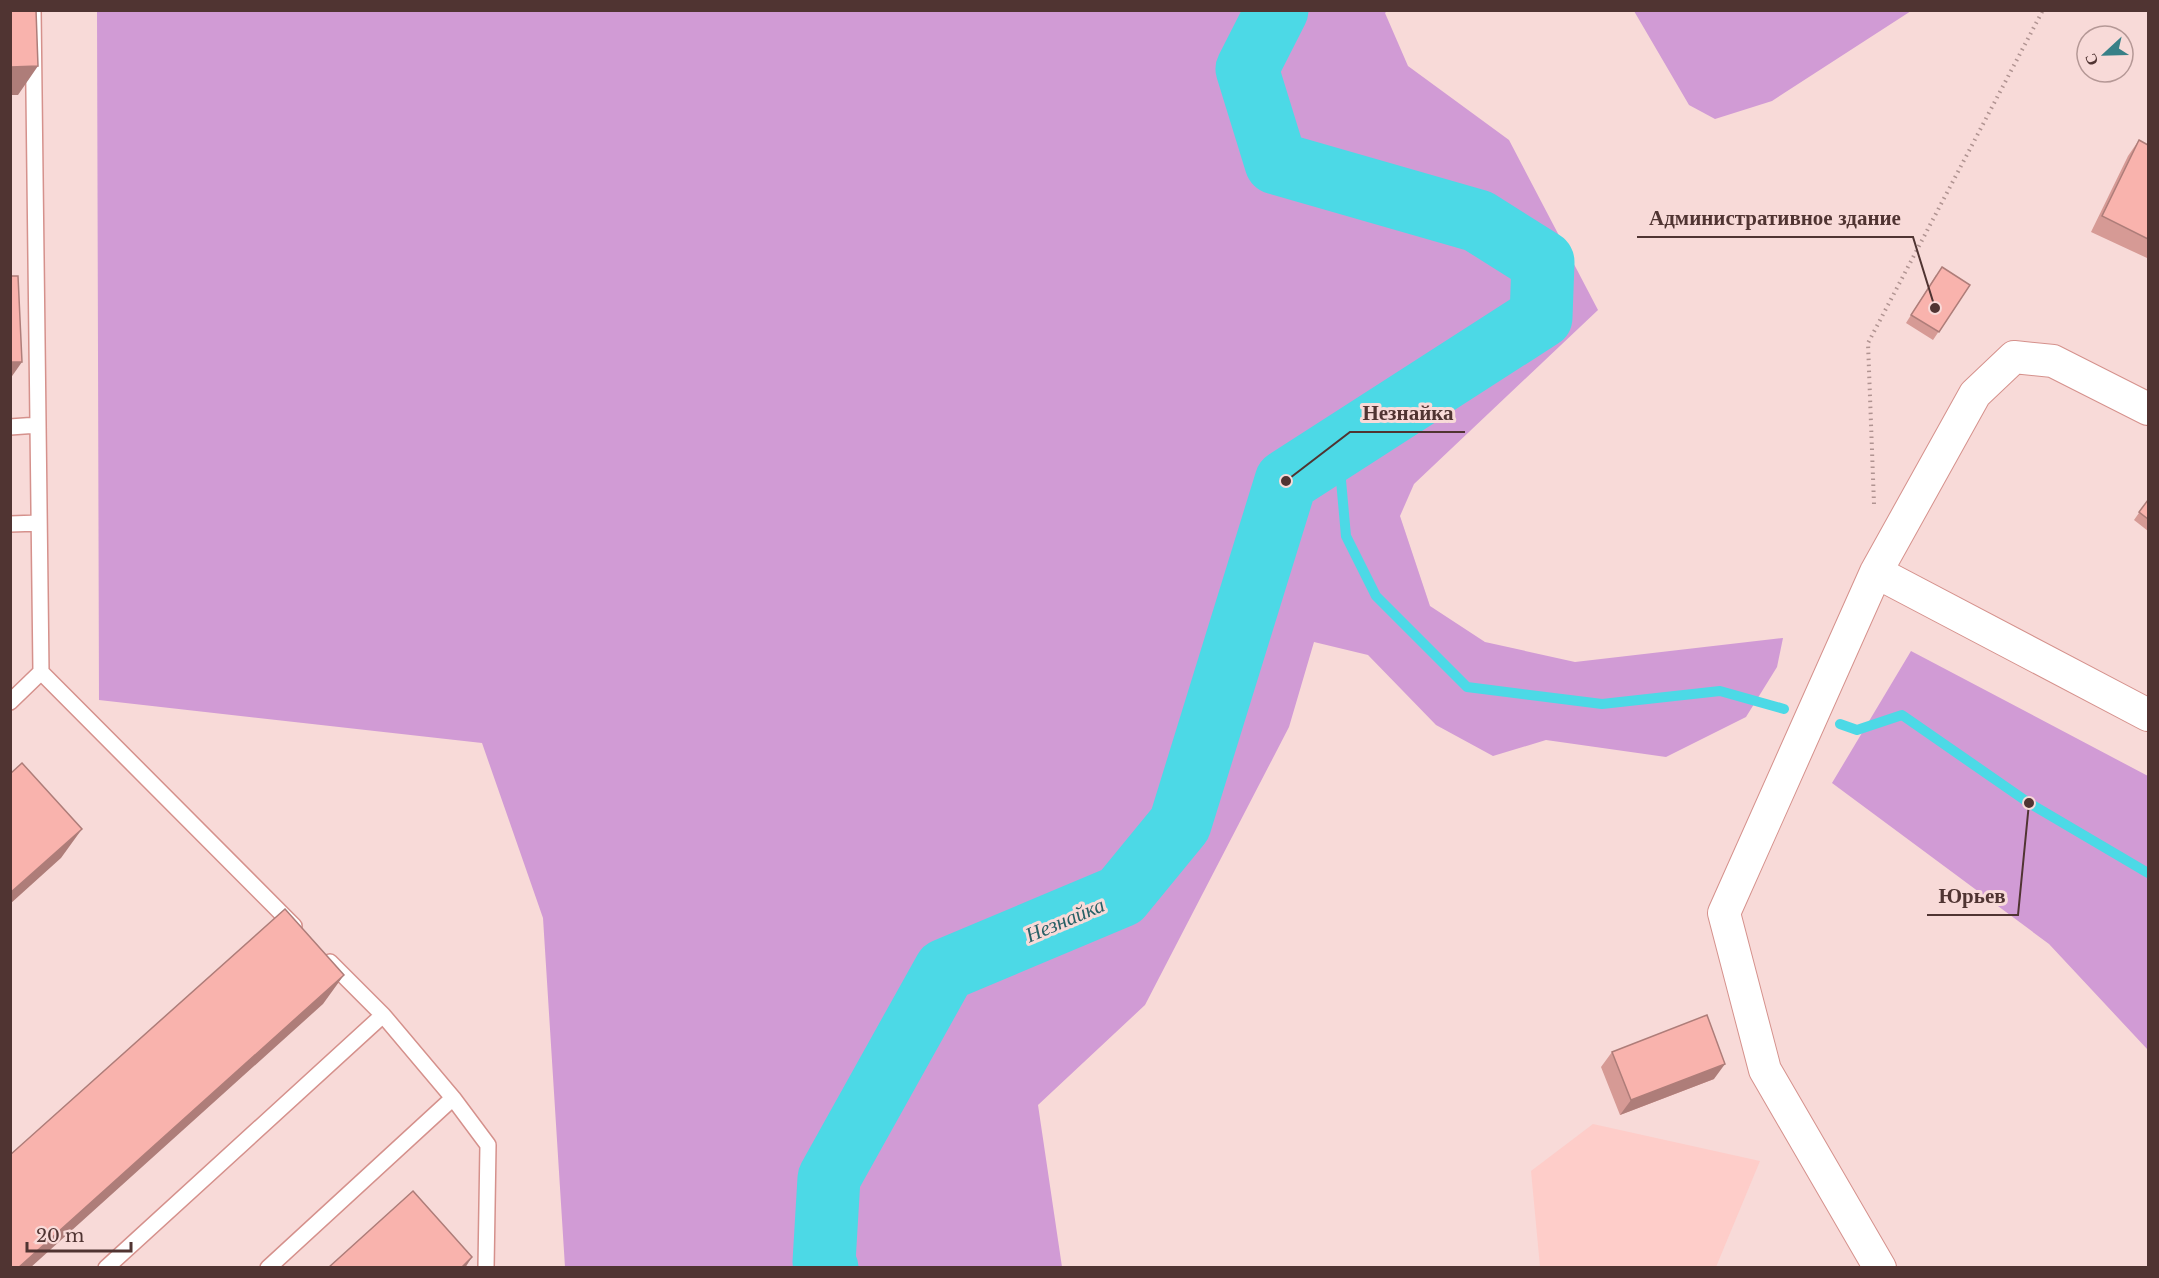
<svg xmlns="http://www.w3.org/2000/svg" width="2159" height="1278" viewBox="0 0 2159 1278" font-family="'Libre Baskerville',serif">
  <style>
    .built { fill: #fecdc9 }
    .green { fill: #d19bd5 }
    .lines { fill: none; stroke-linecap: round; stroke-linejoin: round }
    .stream { stroke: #4cd9e6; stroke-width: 10 }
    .river { stroke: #4cd9e6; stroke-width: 63 }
    .service-casing { stroke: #d5918c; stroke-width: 18 }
    .minor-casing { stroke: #d5918c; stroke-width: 34 }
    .path { stroke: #b09391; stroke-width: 4; stroke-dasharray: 1.5 4.5; stroke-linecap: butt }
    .service { stroke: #fff; stroke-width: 15 }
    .minor { stroke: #fff; stroke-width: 32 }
    .wall { fill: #d69a95 }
    .shaded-wall { fill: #ae7d79 }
    .building { fill: #f9b3ad; stroke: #ae7d79; stroke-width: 1.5 }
    .labels { text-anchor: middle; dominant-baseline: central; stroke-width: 6; stroke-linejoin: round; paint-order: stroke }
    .water-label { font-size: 21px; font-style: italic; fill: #276066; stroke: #f8dad8 }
    .leader { fill: none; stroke: #503432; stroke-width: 2 }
    .callout-dot { fill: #503432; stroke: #f8dad8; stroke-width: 2 }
    .callout-label { font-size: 21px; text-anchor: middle; font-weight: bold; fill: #503432; stroke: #f8dad8; stroke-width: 6; stroke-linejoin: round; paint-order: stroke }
  </style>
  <rect width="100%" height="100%" fill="#f8dad8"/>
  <path class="built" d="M1593,1124l167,37 -44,106h-176l-9,-96z"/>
  <path class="green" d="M97,11h1290l-2,2 23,53 101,74 89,170 -184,174 -14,32 30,90 55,36 90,20 208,-24 -6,29 -31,50 -80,40 -120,-17 -53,16 -57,-31 -68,-70 -54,-13 -25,85 -144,278 -107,100 24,162h-497l-22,-349 -61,-175 -383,-43z
    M1634,11h277l-139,90 -57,18 -26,-14z
    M1911,651l237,125v274l-99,-106 -217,-161z"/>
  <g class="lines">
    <path class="stream" d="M1338,447l8,89 30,60 91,91 135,17 118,-13 64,18
      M1840,724l17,6 45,-15 127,88 119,70"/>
    <path class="river" d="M827,1268l-3,-6 5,-84 116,-208 176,-74 59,-72 106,-343 255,-164 2,-55 -65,-41 -202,-58 -29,-94 30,-59"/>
    <defs>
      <path id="service" d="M33,10l8,662 253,254
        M10,427l28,-2
        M10,524l29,-1
        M10,702l31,-30
        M330,962l53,53
        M453,1098l35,47 -2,123
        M106,1268l277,-253 70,83 -185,170"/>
      <path id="minor" d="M1876,572l272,143
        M1880,1268l-115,-198 -41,-157 152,-341 99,-178 39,-37 39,4 95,48"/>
    </defs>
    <use href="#service" class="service-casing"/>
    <use href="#minor" class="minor-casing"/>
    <path class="path" d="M1874,504l-6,-161 175,-333"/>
    <use href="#service" class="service"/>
    <use href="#minor" class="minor"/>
  </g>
  <path class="wall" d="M2139,140l9,5v111l-1,2 -56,-26 37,-76z
    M1936,275l34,10 -37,55 -27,-17z
    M2148,500v31l-14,-11z
    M1612,1052l102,27 -94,36 -19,-48z"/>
  <path class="shaded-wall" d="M38,66l-20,29h-8v-28z
    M10,362h12l-12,17z
    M82,829l-21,29 -51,46v-11z
    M344,975l-21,29 -293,264h-12z
    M1725,1064l-11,15 -94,36 11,-15z
    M472,1257l-7,11h-4z"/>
  <path class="building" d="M10,10h26l2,56 -28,1z
    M2139,140l9,5v94l-46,-23z
    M1942,267l28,18 -31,47 -28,-17z
    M10,276h8l4,86h-12z
    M2148,500v19l-9,-7z
    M22,763l60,66 -72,64v-119z
    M285,909l59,66 -326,293h-8v-113z
    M1707,1015l18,49 -94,36 -19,-48z
    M413,1191l59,66 -11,11h-133z"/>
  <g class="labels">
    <g class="water-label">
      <text transform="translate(1065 920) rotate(-23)">Незнайка</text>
    </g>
  </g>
  <path class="leader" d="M1935 308L1913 237H1637M1286 481L1350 432H1465M2029 803L2018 915H1927"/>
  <g class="callout-dot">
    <circle cx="1935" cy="308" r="6"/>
    <circle cx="1286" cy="481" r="6"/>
    <circle cx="2029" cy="803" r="6"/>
  </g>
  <g class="callout-label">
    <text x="1775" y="225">Административное здание</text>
    <text x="1408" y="420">Незнайка</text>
    <text x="1972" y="903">Юрьев</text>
  </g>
  <rect width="2159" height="1278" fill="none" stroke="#503432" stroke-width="24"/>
  <g transform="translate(2105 54) rotate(248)"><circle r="28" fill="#f8dad8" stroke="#b59896" stroke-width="1.5"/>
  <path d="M0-4.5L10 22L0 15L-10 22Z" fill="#388087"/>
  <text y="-9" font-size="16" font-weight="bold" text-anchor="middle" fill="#503432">С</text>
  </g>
  <path d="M27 1242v9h104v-9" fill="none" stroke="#503432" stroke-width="3"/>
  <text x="36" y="1242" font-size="18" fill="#503432" stroke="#f8dad8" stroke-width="4.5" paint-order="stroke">20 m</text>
</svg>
